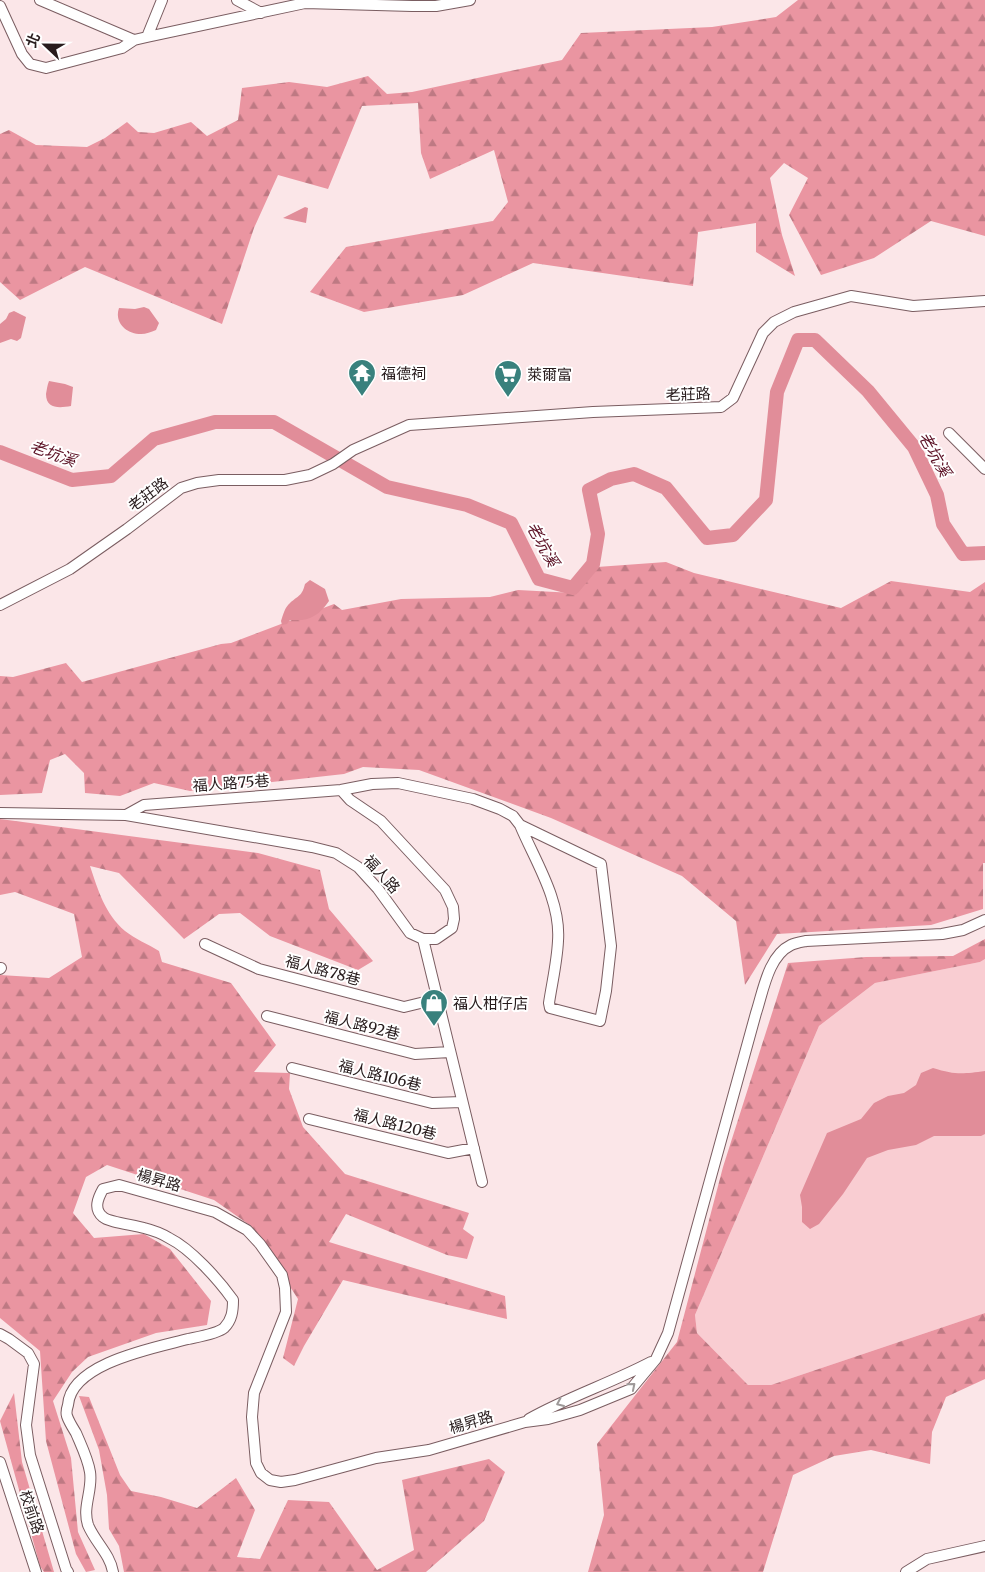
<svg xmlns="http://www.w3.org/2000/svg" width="985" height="1572" viewBox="0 0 985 1572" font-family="Merriweather,'Noto Sans TC',serif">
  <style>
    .grass { fill: #f9cdd2 }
    .forest { fill: url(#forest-firs) }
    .water { fill: #e18d99 }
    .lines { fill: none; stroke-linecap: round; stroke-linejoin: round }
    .river { stroke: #e18d99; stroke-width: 14 }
    .minor-casing { stroke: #7a5d61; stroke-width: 12 }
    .minor { stroke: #fff; stroke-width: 10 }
    .oneway { stroke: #9e9999 }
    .labels { text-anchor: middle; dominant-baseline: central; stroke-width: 4; stroke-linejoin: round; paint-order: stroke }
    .poi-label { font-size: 15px; fill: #281c1d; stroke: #fff; text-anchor: start }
    .street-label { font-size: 15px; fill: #281c1d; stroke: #fff }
    .water-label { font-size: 16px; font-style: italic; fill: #5a0f23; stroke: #fff }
  </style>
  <defs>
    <pattern id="forest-firs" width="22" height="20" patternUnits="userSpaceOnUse" patternTransform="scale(1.25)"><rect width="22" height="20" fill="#ea95a1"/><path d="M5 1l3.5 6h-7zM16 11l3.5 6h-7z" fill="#be7983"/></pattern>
  </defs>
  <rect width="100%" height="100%" fill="#fbe6e8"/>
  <path class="grass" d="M985,959v354l-214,72h-23l-51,-52 -2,-18 124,-289 56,-43 105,-21z"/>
  <path class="forest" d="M798,0h187v236l-54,-15 -57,37 -53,17 -32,-60 19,-37 -24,-15 -14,15 12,57 13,41 -39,-24v-29l-58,9 -5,54 -160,-23 -70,32 -99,17 -54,-20 36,-45 147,-26 15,-19 -14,-52 -64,29 -9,-26 -3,-50 -56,3 -34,83 -50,-14 -24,53 -32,96 -137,-57 -65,33 -20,-18v-148l9,-4 27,15 51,2 18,-9 22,-16 11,10 16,1 37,-11 16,14 31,-16 4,-32 47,-6 38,5 41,-11 19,18 25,-2 150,-32 19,-27 131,-6 64,-10z
    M666,562l28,11 147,35 50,-27 79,11 15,-10v281h-2v46l-52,16 -154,9 -32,51 -9,-64 -54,-45 -131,-58 -132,-48 -56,-3 -19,7 -154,17 -36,-8 -34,13 -35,-3 -1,-20 -19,-19 -15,6 -8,33 -42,2v-119l13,1 53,-14 16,19 139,-38 10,-1 103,-39 8,6 59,-11 89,-2 28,-7 56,3 23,-26z
    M0,819l258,34 62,17 9,39 44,52 -15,9 -88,-34 -30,-23 -21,1 -35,25 -65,-66 -29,-7c8,24 15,48 35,65 10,8 23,13 34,20l3,11 69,21 45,62 -22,27 36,1 -1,16 14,38 42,47 124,39 -6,16 11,8 -7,22 -20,-4 -101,-41 -17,28 176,54 2,23 -164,-39 -39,66 -10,20 -11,-8 15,-59 -47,-73 -37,-26 -107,-35 -21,12 -13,36 21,25 50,-4 26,15 41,52 -4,24 -51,8 -68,24 -16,15 -19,29 18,57 7,74 17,38 -9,2 -10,-18 -30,-113 -6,-90 -40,-33v-343l49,3 33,-21 -8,-43 -59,-22 -15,3z
    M985,939v20l-5,3 -105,21 -56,43 -124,289 2,18 51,52h23l214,-72v66l-39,18 -14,35 -2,32 -59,-14 -37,6 -41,19 -30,97h-175l16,-57 -7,-71 80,-102 46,-175 65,-204 78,-6 87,-1z
    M14,1393l8,69 32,110h-10l-4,-6 -40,-145z
    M79,1396l10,1 31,78 11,16 30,6 36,11 39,-30 19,32 -18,47 23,2 28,-59 41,2 48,68 37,-20 -12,-70 87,-21 16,13 -21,49 -58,51h-302l-5,-26 -10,-17 -2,-34 -8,-45z"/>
  <path class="water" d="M305,207l3,1 -2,15 -23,-5z
    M144,307l5,2 10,14 -3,7c-5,2 -10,4 -15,4 -15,0 -27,-12 -22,-26l16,1z
    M14,311l12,6 -5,21 -4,3 -6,-2 -11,4v-19l6,-5 3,-6z
    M49,381l16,3 8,3 -2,19c-12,2 -25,3 -25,-12 1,-5 1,-8 3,-13z
    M310,580l15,9 4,12c-10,15 -21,21 -39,19l-3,4 -5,1 -1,-4c2,-6 4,-14 9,-18 9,-8 12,-7 15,-19z
    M933,1068c22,7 30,6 52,3v63l-4,2h-47l-18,9 -28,5 -21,8 -24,36 -24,30 -9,5 -8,-7v-15l-2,-12 27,-62 34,-14 13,-16 14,-7 16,-3 12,-8 5,-12z"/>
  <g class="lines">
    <path class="river" d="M0,452l72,28 39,-4 43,-37 61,-17h59l113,65 80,18 44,18 28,56 34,9 20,-24 5,-30 -9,-44 22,-11 23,-5 32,14 41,50 26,-3 33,-35 11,-108 21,-52h17l53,51 46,56 23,48 6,29 20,30 22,-1"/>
    <defs>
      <path id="minor" d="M40,0l94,40
        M237,0l24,13
        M0,6l22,48 8,10 16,4 76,-20 12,-8 13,-3 158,-34 107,3h24l34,-6
        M147,37l15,-37
        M949,433l36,36
        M0,605l70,-36 57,-40 54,-41 16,-5 22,-3h66l25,-5 23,-11 20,-14 56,-25 184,-13 128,-5 12,-9 30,-65 11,-11 20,-10 57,-16 62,10 72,-5
        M341,790l9,10 31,21 64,69 8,17 1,12 -2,9 -16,11h-13
        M0,813l126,2 186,32 24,6 22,14 20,22 32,44 13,6 59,243
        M126,815l18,-10 197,-15 31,-6 26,-1 75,16 27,10 13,7 7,9c15,36 41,75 38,116 -1,21 -6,42 -9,62l1,5 50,13 6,-30 5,-45 -10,-82 -81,-39
        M205,944l54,25 145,38 33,-8
        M0,969l1,-1
        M267,1016l148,38 35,-2
        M292,1068l140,35 30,-1
        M309,1119l139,34 26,-5
        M0,1334l9,5 19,14 6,11 -8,61 4,30 36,114 2,3
        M529,1419c39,-22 82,-36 122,-57
        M0,1462l36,110
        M113,1572c-3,-18 -18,-30 -25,-47 -6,-18 5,-35 2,-53 -2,-13 -9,-27 -14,-39 -3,-5 -7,-11 -9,-17 -1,-3 0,-8 1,-11 3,-42 86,-57 120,-66 9,-2 29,-5 36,-11 8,-8 9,-17 9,-28 -15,-21 -42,-51 -64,-62 -8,-5 -17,-8 -25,-10 -10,-3 -36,-6 -41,-11 -10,-8 -5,-19 0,-28l16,-4 96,27 32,18 13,14 22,31 3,13 1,24 -32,81 -2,24 4,46 5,10 9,7 11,2 14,-2 81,-22 53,-8 96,-28 23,-3 32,-9 51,-21 25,-30 12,-26 88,-320c7,-21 12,-57 35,-68 4,-2 10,-3 15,-4l136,-7 21,-4 22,-10
        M906,1572l21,-13 58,-13"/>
    </defs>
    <use href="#minor" class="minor-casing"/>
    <use href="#minor" class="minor"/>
  </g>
  <defs><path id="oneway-chevron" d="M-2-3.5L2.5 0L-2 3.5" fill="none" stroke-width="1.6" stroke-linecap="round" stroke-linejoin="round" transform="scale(1.25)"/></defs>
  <g class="oneway">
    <use href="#oneway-chevron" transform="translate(632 1386) rotate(-40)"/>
    <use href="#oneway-chevron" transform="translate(560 1403) rotate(156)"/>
  </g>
  <defs>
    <symbol id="temple-pin" viewBox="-11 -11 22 30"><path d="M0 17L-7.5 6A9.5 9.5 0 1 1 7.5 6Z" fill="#39817d" stroke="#fff"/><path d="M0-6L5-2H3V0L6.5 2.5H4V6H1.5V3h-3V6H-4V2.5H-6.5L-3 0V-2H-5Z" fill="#fff"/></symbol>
    <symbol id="supermarket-pin" viewBox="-11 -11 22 30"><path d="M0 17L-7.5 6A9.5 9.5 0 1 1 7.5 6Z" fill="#39817d" stroke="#fff"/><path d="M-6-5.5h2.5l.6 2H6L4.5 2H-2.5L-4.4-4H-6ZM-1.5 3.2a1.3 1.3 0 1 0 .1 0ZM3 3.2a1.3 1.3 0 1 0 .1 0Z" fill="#fff"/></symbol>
    <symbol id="shop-pin" viewBox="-11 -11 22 30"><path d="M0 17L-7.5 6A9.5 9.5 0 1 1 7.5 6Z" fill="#39817d" stroke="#fff"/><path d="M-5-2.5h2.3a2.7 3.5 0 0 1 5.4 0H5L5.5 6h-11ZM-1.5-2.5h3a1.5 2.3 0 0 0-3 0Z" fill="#fff"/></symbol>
  </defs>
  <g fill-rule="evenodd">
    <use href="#temple-pin" x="346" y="357" width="32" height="43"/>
    <use href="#supermarket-pin" x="492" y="358" width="32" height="43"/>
    <use href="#shop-pin" x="418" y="987" width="32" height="43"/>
  </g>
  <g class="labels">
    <g class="poi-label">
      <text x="381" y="373">福德祠</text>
      <text x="527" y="374">萊爾富</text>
      <text x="453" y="1003">福人柑仔店</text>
    </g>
    <g class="street-label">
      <text transform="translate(688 394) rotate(-2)">老莊路</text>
      <text transform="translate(148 494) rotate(-37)">老莊路</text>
      <text transform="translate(231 783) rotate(-4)">福人路75巷</text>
      <text transform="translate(382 874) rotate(48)">福人路</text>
      <text transform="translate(323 970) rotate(15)">福人路78巷</text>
      <text transform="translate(362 1025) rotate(14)">福人路92巷</text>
      <text transform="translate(380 1075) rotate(14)">福人路106巷</text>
      <text transform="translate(395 1124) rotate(14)">福人路120巷</text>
      <text transform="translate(159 1180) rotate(16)">楊昇路</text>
      <text transform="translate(471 1422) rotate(-17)">楊昇路</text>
      <text transform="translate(32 1512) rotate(71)">校前路</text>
    </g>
    <g class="water-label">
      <text transform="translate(53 453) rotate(20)">老坑溪</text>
      <text transform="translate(935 454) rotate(61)">老坑溪</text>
      <text transform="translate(543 544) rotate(61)">老坑溪</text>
    </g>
  </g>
  <g transform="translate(45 45) rotate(292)" stroke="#ffffff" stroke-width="4" paint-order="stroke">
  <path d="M0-4L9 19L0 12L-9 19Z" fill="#281c1d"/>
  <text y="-8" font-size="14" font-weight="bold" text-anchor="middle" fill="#281c1d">北</text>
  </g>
</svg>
